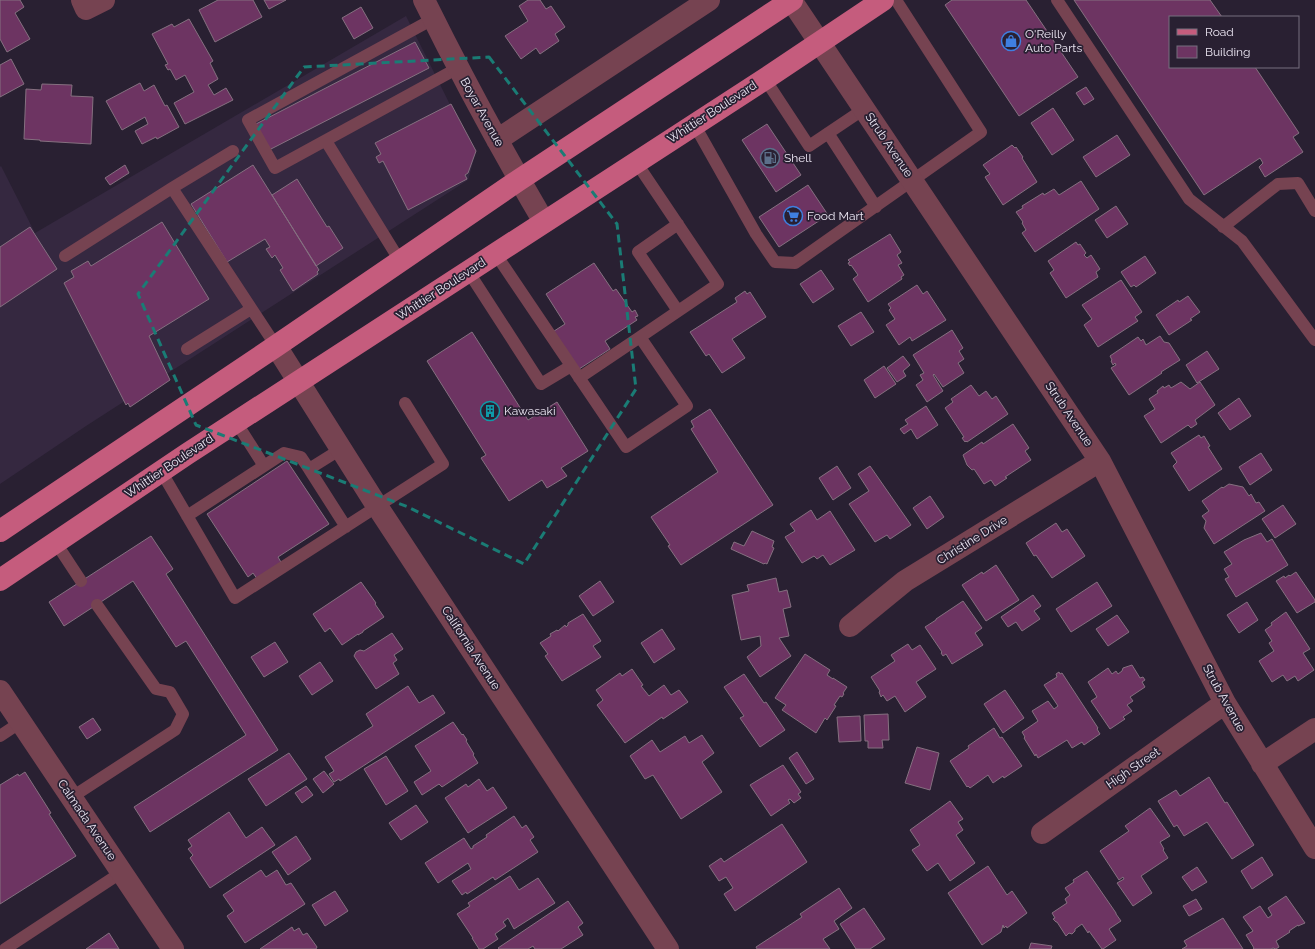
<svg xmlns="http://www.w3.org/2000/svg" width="1315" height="949" viewBox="0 0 1315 949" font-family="Raleway,sans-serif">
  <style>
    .built { fill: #352840 }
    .building { fill: #6d3462; stroke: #857080 }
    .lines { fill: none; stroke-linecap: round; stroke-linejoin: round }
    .lane { stroke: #764351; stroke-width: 12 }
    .street { stroke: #764351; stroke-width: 22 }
    .primary { stroke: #c55c7d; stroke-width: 22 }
    .marked { fill: none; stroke: #1a7c75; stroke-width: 3; stroke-dasharray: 8 5; stroke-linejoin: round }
    .labels { text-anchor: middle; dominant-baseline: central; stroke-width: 3.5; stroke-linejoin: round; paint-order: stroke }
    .poi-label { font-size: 12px; fill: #ece6f3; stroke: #292032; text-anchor: start }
    .street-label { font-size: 12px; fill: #ece6f3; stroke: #292032 }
  </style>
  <rect width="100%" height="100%" fill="#292032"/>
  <path class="built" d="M406,16l69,139 -7,25 -382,246 -86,58v-317l1,-1 34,67z"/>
  <path class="building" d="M0,0h20l4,7 -9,6 15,26 -23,13 -7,-13z
    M218,0h35l9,17 -47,25 -16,-32z
    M264,0h22l-17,9z
    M528,0h12l6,9 5,-3 14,21 -10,7 4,7 -19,13 -4,-6 -15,11 -16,-23 23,-15 -9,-15z
    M952,0h74l52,77 -59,39 -74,-111z
    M1074,0h136l12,17h-52v50h85l44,66 -6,4 10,15 -38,25 -6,-10 4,-4 -3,-5 -56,37z
    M361,7l12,21 -19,11 -12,-21z
    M189,19l24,42 -3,2 8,16 -10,6 6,10 12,-7 7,12 -48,24 -11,-21 20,-11 -9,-17 -9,5 -6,-11 -2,1 -3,-5 3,-1 -16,-30 20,-10 2,3z
    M415,42l14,26 -160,82 -13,-26z
    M11,59l13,25 -24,13v-32z
    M140,83l4,8 10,-6 11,21 2,-1 12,22 -22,12 -1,-2 -14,7 -7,-13 13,-7 -3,-7 -23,13 -16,-29z
    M42,84l30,1 -1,11 22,1 -2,47 -51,-3v-1l-16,-1 2,-50 15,1z
    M1086,87l8,12 -10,6 -8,-12z
    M451,104l25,47 -8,22 -3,2 2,4 -59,31 -25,-49 -4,2 -3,-6 5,-3 -6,-11z
    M1053,108l21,32 -22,15 -21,-32z
    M767,124l34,51 -25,17 -34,-52z
    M1117,135l13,20 -34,22 -13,-20z
    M1012,145l3,3 1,-1 7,10 -1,1 15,24 -34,23 -18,-28 5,-3 -7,-9z
    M125,165l4,8 -19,12 -5,-7z
    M253,165l66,105 -2,2 1,2 -25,17 -13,-21 3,-2 -8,-13 -3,3 -6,-9 4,-2 -5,-8 -38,23 -36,-58z
    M297,179l30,48 2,-1 14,22 -27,18 -44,-71z
    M1081,181l18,28 -64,43 -13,-19 4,-3 -4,-7 1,-1 -7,-10 7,-4 -1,-2 21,-13 1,2 10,-6 5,6z
    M808,185l20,30 -49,32 -20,-30z
    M1116,206l12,18 -21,14 -12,-18z
    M162,222l47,77 -60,37 21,44 -40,27 -2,-4 -2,2 -62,-122 10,-6 -3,-6 17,-10 3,5z
    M30,227l27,42 -57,38v-60z
    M890,234l11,18 -4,3 5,8 -4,2 6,10 -3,2 1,2 -34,23 -15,-23 5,-4 -7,-10 -1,1 -2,-3 2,-1 -2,-2z
    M1076,242l2,3 2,-1 6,9 -2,2 3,3 4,-3 9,14 -4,3 2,5 -32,21 -16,-25 4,-3 -6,-9z
    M1145,256l11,17 -20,14 -2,-2 -3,2 -10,-15z
    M594,263l19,28 3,-2 16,23 3,-2 3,6 -3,1 2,3 -32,21 5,8 -34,22 -25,-38 14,-9 -19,-30z
    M821,270l13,19 -21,14 -13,-19z
    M1121,280l21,32 -7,5 3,4 -40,26 -14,-22 8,-6 -10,-14z
    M917,285l6,9 4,-3 19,29 -34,21 -2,-4 -11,8 -13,-20 9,-6 -6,-9 2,-2 -3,-4z
    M745,291l2,3 3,-2 16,25 -34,22 13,19 -23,15 -13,-19 -3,2 -16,-24 47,-30 -2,-4z
    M1188,296l12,16 -10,7 2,1 -23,15 -13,-20 22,-15 1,2z
    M861,312l13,20 -23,14 -13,-20z
    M952,330l11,18 -4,3 5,8 -6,4 6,10 -21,14 -9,-13 -1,1 10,16 -16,11 -11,-17 7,-5 -3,-5 4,-2 -11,-18z
    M472,332l56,88 29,-18 31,49 -27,17 6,8 -20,12 -5,-8 -33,21 -28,-43 5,-3 -59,-94z
    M1160,336l4,6 5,1 11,17 -19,12 1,1 -33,22 -18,-27 5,-3 -1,-2 -2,2 -2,-4 1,-1 -2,-4 28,-19 3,4 2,-2 3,6z
    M1207,351l12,18 -22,14 -11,-18z
    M903,356l7,9 -7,6 3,5 -9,6 -10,-14z
    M884,366l12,18 -21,14 -11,-18z
    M1181,382l9,7 10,-7 15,23 -20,15 2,4 -6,4 -3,-3 -27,18 -17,-27 11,-7 -6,-10 9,-6 -1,-2 6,-5 1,2 5,-3 2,3z
    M971,385l8,11 7,-5 6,8 4,-3 12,18 -41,28 -1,-1 -1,1 -3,-4 2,-1 -19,-29 8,-6 -2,-3z
    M1239,398l12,18 -21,14 -12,-17z
    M926,406l12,19 -21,14 -6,-10 -7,5 -4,-5 8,-5 -3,-4z
    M710,409l63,96 -92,60 -13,-19 2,-1 -19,-28 67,-45 -27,-43 3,-2 -3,-6z
    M1013,424l16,24 -4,3 6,9 -26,17 2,1 -12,8 -4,-6 -7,4 -10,-15 -2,1 -5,-5 -4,-10 19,-13 1,2z
    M1199,435l2,3 3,-2 6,10 -2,1 14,22 -33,22 -16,-25 4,-4 -6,-9z
    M1261,453l11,17 -22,15 -11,-18z
    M287,461l42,63 -51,33 4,7 -24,16 -5,-7 -5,4 -41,-63z
    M837,466l14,22 -18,12 -14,-22z
    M870,466l41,59 -21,14 -3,-4 -12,7 -26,-38 20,-13 -11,-17z
    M1229,484l14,3 6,9 2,-2 5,9 3,-1 6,9 -51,33 -10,-16 2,-7 -4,-5 7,-5 -7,-10 20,-14 1,1z
    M930,496l14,21 -17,12 -14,-21z
    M1283,505l13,19 -21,14 -13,-19z
    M811,510l6,10 13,-9 25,39 -25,15 -7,-10 -6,4 -3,-3 -12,7 -17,-26 10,-6 -5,-7z
    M1056,523l6,9 5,-3 18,27 -33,22 -16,-23 -2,1 -8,-13z
    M752,531l22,10 -2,6 2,1 -7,16 -2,-1 -1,1 -33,-15 3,-7 10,4z
    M1261,533l6,9 5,-3 16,26 -52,32 -11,-18 4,-2 -5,-8 8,-5 -8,-12 20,-12z
    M151,536l22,33 -7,5 112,176 -128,82 -16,-25 112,-72 -60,-94 -10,6 -43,-66 -69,45 -15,-24z
    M996,565l23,35 -33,21 -24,-36 20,-13 1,2z
    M1296,572l19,28v2l-18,11 -21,-32 8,-5 1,2 4,-3 1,1z
    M776,578l3,14 8,-2 4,17 -8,2 6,27 -10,2 12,18 -31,21 -13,-20 14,-11 -1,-10 -19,4 -9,-45 17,-4 -2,-6z
    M600,581l14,21 -21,14 -14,-20z
    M361,582l15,21 -1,1 9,13 -21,14v1l-5,3v-1l-16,11 -12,-17 -5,4 -12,-18z
    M1097,582l15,24 -41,26 -15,-23z
    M1033,595l8,11 -7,5 6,8 -18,12 -6,-9 -8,5 -7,-10z
    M963,601l19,27 -7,5 8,12 -31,19 -6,-10 -3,2 -2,-3 1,-1 -17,-25 11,-7v-1z
    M1247,602l11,18 -19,13 -12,-18z
    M1286,612l24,37 -7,4 11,17 -16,11 -3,-5 -8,5 -4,-6 -11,7 -13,-21 15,-10 -5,-8 3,-2 -7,-11 7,-5 -1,-2z
    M583,614l18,27 -8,5 8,11 -39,24 -17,-25 3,-2 -8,-11 11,-7 -1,-2 7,-4 1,1 7,-6 1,2 2,-2v-2z
    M1117,615l12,17 -21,14 -12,-17z
    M662,629l13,20 -21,14 -13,-20z
    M392,633l11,16 -9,6 3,5 -4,3 6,11 -23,15 -22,-33 2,-4 4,-2 4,1z
    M275,642l13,20 -24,15 -13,-20z
    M908,644l4,6 8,-5 16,24 -20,13 10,15 -21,15 -10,-16 -8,5 -4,-6 -2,2 -2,-5 1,-1 -9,-14 24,-16 -4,-6z
    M805,654l25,16 -3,5 6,4v-1l14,9 -4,6 1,1 -2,3 -2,-1 -6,9 2,1 -9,14 -2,-2 -9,15 -34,-23 4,-5 -11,-7z
    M320,662l13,19 -21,14 -13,-19z
    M1132,665l8,13 3,-1 2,3 -3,2 3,5 -15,10 3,4 -6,4 5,6 -9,6 2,2 -15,10 -19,-28 6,-4 -9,-15 20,-14 4,6 4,-3 2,3 4,-3 1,-3z
    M632,669l11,16 -2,1 8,10 15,-11 7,10 8,-5 9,12 -25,17 -1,-2 -37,26 -28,-38 6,-5 -7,-10 24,-17 2,3z
    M1059,672l1,2 2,-1 36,55 -1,1 3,5 -16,11 -2,-3 -10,6 -5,-8 -29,18 -2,-4 -1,2 -11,-18 1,-1 -3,-5 16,-11 -6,-10 16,-10 6,8 4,-3 -14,-21 13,-8 -1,-3z
    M744,674l20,29 2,-1 19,28 -25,17 -20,-29 4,-2 -20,-29z
    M408,686l11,17 14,-8 12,18 -105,68 -1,-2 -5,3 -5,-8 5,-3 -9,-14 48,-31 -7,-12z
    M1005,690l19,28 -21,15 -19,-29z
    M888,714l1,26h-7l1,8h-15v-7h-3l-1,-26z
    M860,716l1,25 -22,1 -2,-25z
    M93,718l8,12 -14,9 -8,-12z
    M453,722l9,13 1,-1 4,6 -1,1 8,13 -1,1 5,8 -36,24 -3,-3 -17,11 -8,-13 17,-11 -16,-25z
    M994,728l6,10 2,-1 20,29 -18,12 -1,-2 -10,7 -5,-8 -18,13 -2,-2 -1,1 -17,-26 19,-13 -1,-2z
    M702,735l12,18 -12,9 20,30 -41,27 -28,-44 -8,4 -15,-23 22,-16 8,12 25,-16 4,7z
    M917,747l22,6 -9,37 -25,-7z
    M797,752l17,27 -8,5 -17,-26z
    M289,753l18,26 -41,27 -18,-27z
    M386,756l22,35 -22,14 -22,-36z
    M783,765l18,27 -3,2 3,4 -7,5 -4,-4 -2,1 2,3 -19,13 -21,-31z
    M324,771l10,13 -11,9 -10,-14z
    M25,772l26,41 -2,1 27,42 -76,48v-119l18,-11 1,2z
    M1209,777l16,26 2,-1 27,43 -22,14 -25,-37 -23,14 -7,-11 -3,2 -16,-26 18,-11 4,6z
    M479,779l8,12 6,-4 14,21 -39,25 -23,-35 21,-14 2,3z
    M306,786l7,9 -11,8 -7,-10z
    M950,801l13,18 -5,3 5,8 -7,5 19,28 -25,18 -12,-18 -11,8 -15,-21 8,-5 -10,-15z
    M416,805l12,17 -27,18 -12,-17z
    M1150,808l20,28 -10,6 4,7 -1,1 5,8 -27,18 11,17 -19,13 -16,-23 7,-4 -1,-2 -4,3 -19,-29 29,-20 -4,-5z
    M229,812l17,26 16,-11 13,18 -65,43 -20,-30 3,-3 -5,-6 4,-3 -4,-6z
    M514,816l8,12 4,-3 8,12 -4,3 8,12 -43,28 -2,-3 -26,17 -1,-2 -4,3 -10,-14 19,-12 -3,-6 -30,20 -13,-20 39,-25 7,11 2,-1v-2l14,-9 -1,-2z
    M782,824l25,38 -72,49 -11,-17 9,-6 -7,-11 -7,4 -10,-15 12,-8 3,4z
    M296,836l15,23 -23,16 -16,-23z
    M1262,857l11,18 -21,14 -11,-18z
    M988,866l19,29 5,-4 15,22 -20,15 -1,-2 -2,2 -1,-3 -2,7 -19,13 -34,-52z
    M1197,867l10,15 -15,9 -10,-14z
    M261,870l5,7 11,-7 9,15 5,-2 14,21 -60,39 -18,-27 7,-5 -11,-16z
    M1087,871l29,42v1l5,7 -12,8 7,11 -13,9h-1l-13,-18 -1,2 -6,-9 -7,5v2l-3,3 -3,-1 -3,3 -9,-14h-1l-3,-3 2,-1 -3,-5 15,-10 -2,-4 5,-4 -5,-7 9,-6 -1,-2z
    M510,876l9,14 19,-12 17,25 -41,26 -6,-11 -5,4 3,4 -11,8 3,5 -15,10h-4l-7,-11h1l-16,-24 13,-8 -2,-3z
    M839,888l13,20 -18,13 5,8 -16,10 7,10h-73l-1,-2 46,-30 -2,-3z
    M335,891l13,20 -23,15 -13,-21z
    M1286,896l19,27 -7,3v-1l-9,6 1,1 -14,9 3,6 -3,2 -3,-1 -2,1h-18l1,-1 -8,-13 7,-4 -10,-14 17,-11 8,12 4,-3 -4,-7z
    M1196,899l6,10 -13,7 -6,-10z
    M568,901l15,22 -5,4 5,8 -22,14h-26l-2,-3 -5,3h-29l-1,-1z
    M864,908l21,31 -15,10h-14l-16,-25z
    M1223,918l20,31h-61l5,-3 -3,-5z
    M292,927l2,4 5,-3 4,7 4,-2 10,14 -1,2h-56z
    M109,933l10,16h-33z
    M1031,943l21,3 -1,3h-22z"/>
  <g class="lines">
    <path class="lane" d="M1057,0l132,199 53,42 73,99
      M433,19l-185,101 27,48 183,-100
      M765,79l44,67 55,-37
      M694,124l62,110 19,28 20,1 186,-131 -85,-132
      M828,133l48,74
      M326,141l74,120
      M172,188l104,158
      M1223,227l55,-43 20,-1 17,28
      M495,253l131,194 61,-41 -47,-69 78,-53 -82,-122
      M65,256l107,-68 61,-37
      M468,271l73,113 30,-18
      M678,311l-40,-59 40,-28
      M187,349l64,-40
      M579,378l61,-41
      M236,422l28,44
      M309,469l37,58
      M161,471l74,127 208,-134 -38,-61
      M187,516l97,-63 17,4 8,12 32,-20
      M56,543l25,38
      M0,736l21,-14
      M72,797l103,-67 8,-16 -13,-22 -14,-3 -59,-84
      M5,949l117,-77"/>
    <path class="street" d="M82,0l4,9 18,-9
      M424,0c37,75 77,149 120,222
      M791,0l309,461 125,242 90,145
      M497,140l212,-140
      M276,346l101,160 291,443
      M850,626l55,-45 195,-120
      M0,691l173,258
      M1262,764l53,-35
      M1042,833l183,-130"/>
    <path class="primary" d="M0,531l276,-185 243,-166 273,-180
      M0,580l187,-126 578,-375 118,-79"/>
  </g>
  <path class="marked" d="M489,57l128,167 19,165 -112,175 -116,-57 -212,-82 -58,-131 166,-227z"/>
  <defs>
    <symbol id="shop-ring" viewBox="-11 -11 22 22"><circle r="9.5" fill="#292032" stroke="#3f7fe0" stroke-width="1.5"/><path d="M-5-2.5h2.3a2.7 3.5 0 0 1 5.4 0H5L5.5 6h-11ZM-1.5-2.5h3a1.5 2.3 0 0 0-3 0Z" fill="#3f7fe0"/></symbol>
    <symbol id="fuel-ring" viewBox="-11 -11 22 22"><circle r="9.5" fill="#292032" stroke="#5c6f8a" stroke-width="1.5"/><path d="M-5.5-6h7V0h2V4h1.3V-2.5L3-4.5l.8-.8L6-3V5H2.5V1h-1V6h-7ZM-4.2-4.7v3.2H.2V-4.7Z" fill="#5c6f8a"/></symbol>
    <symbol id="supermarket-ring" viewBox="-11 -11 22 22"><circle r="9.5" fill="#292032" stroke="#3f7fe0" stroke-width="1.5"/><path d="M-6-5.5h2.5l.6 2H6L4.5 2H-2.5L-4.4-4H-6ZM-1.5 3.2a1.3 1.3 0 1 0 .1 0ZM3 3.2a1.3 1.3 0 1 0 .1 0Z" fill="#3f7fe0"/></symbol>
    <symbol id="building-ring" viewBox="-11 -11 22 22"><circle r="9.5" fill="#292032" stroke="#0f9aa8" stroke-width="1.5"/><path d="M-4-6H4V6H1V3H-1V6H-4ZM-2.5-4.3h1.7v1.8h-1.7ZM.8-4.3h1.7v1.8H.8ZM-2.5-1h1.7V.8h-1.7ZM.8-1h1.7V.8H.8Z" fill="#0f9aa8"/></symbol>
  </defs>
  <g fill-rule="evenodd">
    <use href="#shop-ring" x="1000" y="30" width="22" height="22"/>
    <use href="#fuel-ring" x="759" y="147" width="22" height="22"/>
    <use href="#supermarket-ring" x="782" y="205" width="22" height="22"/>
    <use href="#building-ring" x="479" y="400" width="22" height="22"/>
  </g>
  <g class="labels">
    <g class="poi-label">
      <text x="1025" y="34">O'Reilly<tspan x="1025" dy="14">Auto Parts</tspan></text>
      <text x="784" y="158">Shell</text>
      <text x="807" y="216">Food Mart</text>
      <text x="504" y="411">Kawasaki</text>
    </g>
    <g class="street-label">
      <text transform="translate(482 112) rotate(61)">Boyar Avenue</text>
      <text transform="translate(712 112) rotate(-33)">Whittier Boulevard</text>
      <text transform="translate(889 145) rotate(56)">Strub Avenue</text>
      <text transform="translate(441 289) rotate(-33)">Whittier Boulevard</text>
      <text transform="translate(1069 414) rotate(56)">Strub Avenue</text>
      <text transform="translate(169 466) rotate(-34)">Whittier Boulevard</text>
      <text transform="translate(972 540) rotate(-32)">Christine Drive</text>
      <text transform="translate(471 648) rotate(57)">California Avenue</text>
      <text transform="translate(1224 698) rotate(61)">Strub Avenue</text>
      <text transform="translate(1133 768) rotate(-35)">High Street</text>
      <text transform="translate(87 820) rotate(56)">Calmada Avenue</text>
    </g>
  </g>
  <rect x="1169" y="16" width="130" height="52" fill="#292032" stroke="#776f7f"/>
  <rect x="1177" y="29" width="20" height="6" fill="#c55c7d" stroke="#776f7f"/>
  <text x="1205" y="36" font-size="12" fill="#ece6f3">Road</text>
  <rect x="1177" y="46" width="20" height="12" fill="#6d3462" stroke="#776f7f"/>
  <text x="1205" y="56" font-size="12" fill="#ece6f3">Building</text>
</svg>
